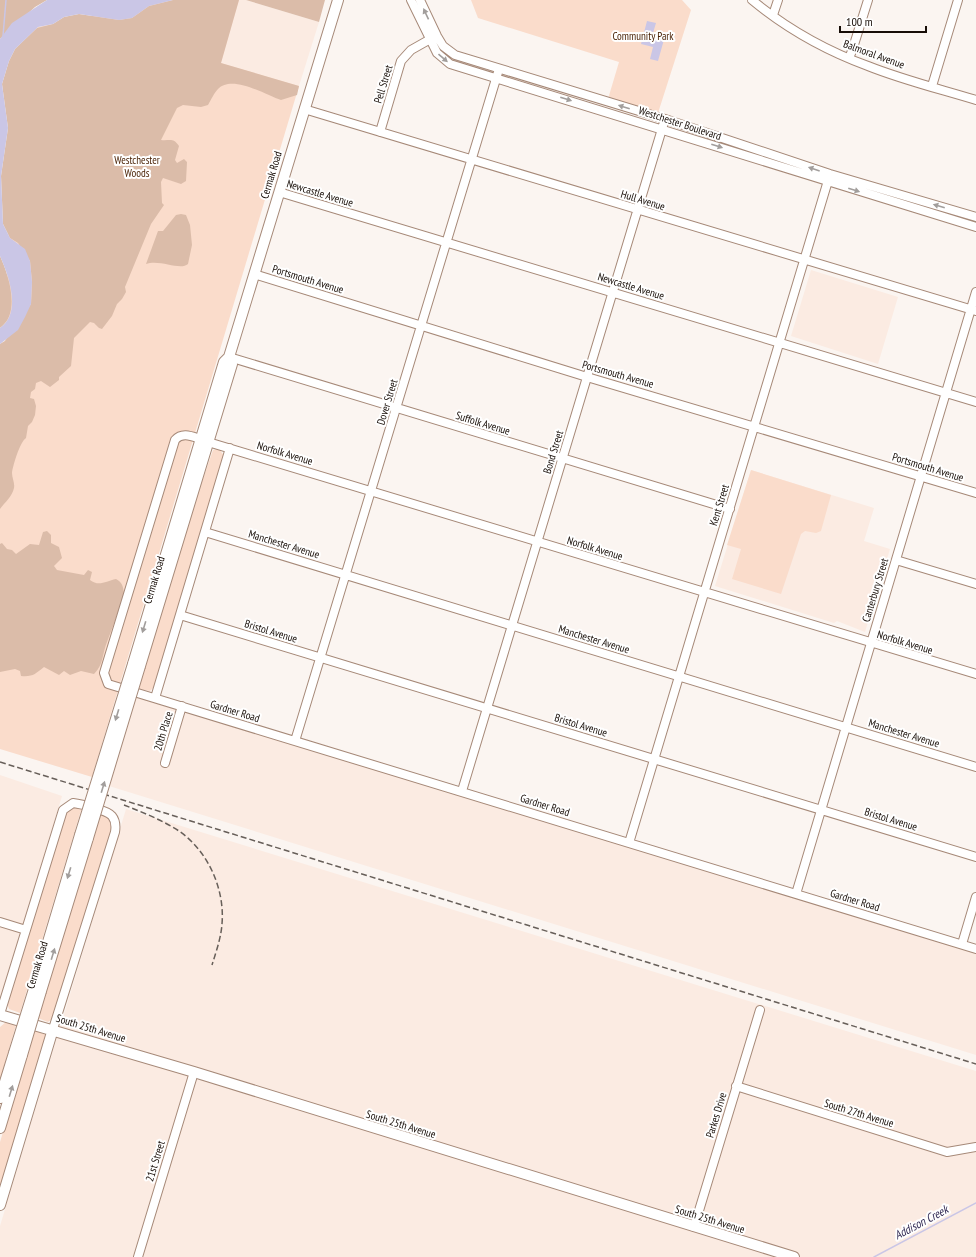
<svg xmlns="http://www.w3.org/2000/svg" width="976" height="1257" viewBox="0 0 976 1257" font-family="'PT Sans Narrow',sans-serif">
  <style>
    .built { fill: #fbebe2 }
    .green { fill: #fadccb }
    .forest { fill: #dbbca9 }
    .water { fill: #cac6e6 }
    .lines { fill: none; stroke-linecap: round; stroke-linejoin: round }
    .stream { stroke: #cac6e6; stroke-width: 1.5 }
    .minor-casing { stroke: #a68978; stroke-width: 10 }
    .major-casing { stroke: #a68978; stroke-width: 12 }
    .minor { stroke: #fff; stroke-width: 8 }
    .major { stroke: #fff; stroke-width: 10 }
    .rail { stroke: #675f59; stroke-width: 1.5; stroke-dasharray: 6 3; stroke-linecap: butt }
    .major-bridge-casing { stroke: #a68978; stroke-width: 12; stroke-linecap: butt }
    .major-bridge { stroke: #fff; stroke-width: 10 }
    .oneway { fill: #a29e9c }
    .labels { text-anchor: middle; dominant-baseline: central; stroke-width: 4; stroke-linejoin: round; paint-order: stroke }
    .park-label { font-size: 11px; fill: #461e00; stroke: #fff }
    .street-label { font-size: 11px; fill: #170d07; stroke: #fff }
    .water-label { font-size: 12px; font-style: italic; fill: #312953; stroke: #fff }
  </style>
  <rect width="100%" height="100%" fill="#fbf5f1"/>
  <path class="built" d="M239,0h7l73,22 -20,64 -78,-23z
    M811,270l87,27 -20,67 -87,-28z
    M751,470l123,38 -10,33 26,8 -25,83 -28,-11 -3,2 -119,-37z
    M136,696l840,257v102l-867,-269z
    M0,775l62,21 -62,204z
    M126,809l850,262v186h-976v-31z"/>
  <path class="green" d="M173,0h66l-18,63 78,23 -207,691 -92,-28v-405l5,-3 10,-292 23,-22z
    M471,0h211l9,10 -33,103 -50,-14 11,-37 -141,-44z
    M217,449l3,1 4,6 -69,230 -5,5 -12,-2 61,-199 14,-40z
    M751,470l80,25 -10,36 -5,2 -11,-2 -4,3 -20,60 -49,-15 9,-30 -14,-4z
    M74,807h8l-62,206 -11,-4 -2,-6 59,-192z
    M100,813l6,2 5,6v9l-57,188 -6,4 -10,-4z
    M6,1022l10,3 -16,55v-53z
    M34,1030l12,5 -46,161v-54z"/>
  <path class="forest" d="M0,0h47l-12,7 -35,32z
    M173,0h66l-18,63 78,23 -2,9 -16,5c-15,-5 -49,-26 -63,-11 -4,4 -7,11 -10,16l-7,2 -18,-2 -6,3 -16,32c9,1 12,-3 18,6l-4,14 2,3 7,-4 3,3 -1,19 -5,3 -18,-6 -2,4 1,21 2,2 -13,19 -26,63 1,5 -4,7 -5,5 -5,12 -10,13 -3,-1 -5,-5 -4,-1 -16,16 -3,28 -12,11v3l-9,7 -9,-6 -5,2 -1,6 -4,3 -1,6 4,1 2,7 -1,9 -3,7 -4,4 -2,12c-6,4 -13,27 -14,35 0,5 3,10 2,15 -2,9 -9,14 -14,21v-165l5,-3 26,-37 1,-22 -2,-21 -12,-18 -8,-5 -7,-14 -2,-48 7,-48 -6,-44 7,-23 6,-12 22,-21 16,-4 11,-7 15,-3 40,6 13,-2 17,-12z
    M246,0h79l-6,22z
    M181,214l5,1 4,10 2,20 -4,19c-8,7 -28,-5 -42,0l12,-33h5l13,-16z
    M0,256c9,20 21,57 0,72z
    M47,531l4,4v8l8,4 3,11 -8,8 3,4 27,5 4,-5 4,2 -2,8c9,7 16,1 26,-1 6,3 7,7 8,14 -5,17 -11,33 -17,49 -5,12 -3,22 -13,32l-13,-3 -11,4 -6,-4 -5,4 -15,-8c-9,7 -11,10 -23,9l-1,-5 -5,-2 -15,3v-128l2,-1 5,6 5,1 4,4 14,-10 9,1 4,-13z"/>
  <path class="water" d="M47,0h126l-24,6 -17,12 -13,2 -40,-6 -15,3 -11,7 -15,3 -23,22 -6,12 -7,23 6,44 -7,48 2,48 7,14 15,11 5,12 2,21 -1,22 -6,13 -7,13 -18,14v-16c22,-15 9,-52 0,-72v-217l12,-16z
    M647,21l9,2 -3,10 12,3 -7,25 -8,-2 3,-12 -12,-3z"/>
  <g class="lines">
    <path class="stream" d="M3,36l3,-36
      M874,1257l102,-54"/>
    <defs>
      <path id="minor" d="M411,0l26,53 13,11 526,163
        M420,0l17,36 6,10 12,9 210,64 165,55 146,43
        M752,0c34,28 75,51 116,66 35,14 72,23 108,34
        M773,15l5,-15
        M849,58l3,-7 16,-51
        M932,86l26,-86
        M304,109l672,202
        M380,132l21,-71 10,-11 23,-13
        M279,192l697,210
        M254,274l333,103 389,116
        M229,357l501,152
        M200,439c-9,-3 -18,-7 -25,1l-71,233 4,11 868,265
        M208,442l768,232
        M205,532l771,235
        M896,560l80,24
        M180,615l796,242
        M155,698l75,-250
        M295,741l204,-672
        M165,763l17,-57
        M462,791l203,-672
        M629,843l201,-669
        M796,894l180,-602
        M0,922l26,8
        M962,944l14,-47
        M0,1014l63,-204 10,-7c8,1 34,7 39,13 4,5 4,10 3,16l-62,197
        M736,1086l211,66 29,-5
        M694,1227l66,-217
        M138,1257l56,-185"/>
      <path id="major" d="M133,664l91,-302 5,-5 109,-357
        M140,666l92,-302 -3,-7
        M34,989l46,-154
        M41,991l47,-153
        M0,1015l194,57 600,185
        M0,1098l14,-45
        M0,1128l22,-73
        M0,1205l53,-176"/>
    </defs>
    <use href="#minor" class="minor-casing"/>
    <use href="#major" class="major-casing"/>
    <use href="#minor" class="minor"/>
    <use href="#major" class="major"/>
    <path class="rail" d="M0,762l976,302
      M124,805c18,7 38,15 55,26 29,20 46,58 43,93 -1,14 -6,28 -10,41"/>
    <defs>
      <path id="major-bridge" d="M80,835l53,-171
        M88,838l52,-172
        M14,1053l20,-64
        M22,1055l19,-64"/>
    </defs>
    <use href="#major-bridge" class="major-bridge-casing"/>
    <use href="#major-bridge" class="major-bridge"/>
  </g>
  <defs><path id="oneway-solid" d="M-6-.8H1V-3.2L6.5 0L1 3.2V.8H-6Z"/></defs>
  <g class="oneway">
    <use href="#oneway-solid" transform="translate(426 14) rotate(-115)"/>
    <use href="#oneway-solid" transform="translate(443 58) rotate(41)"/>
    <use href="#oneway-solid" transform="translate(566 99) rotate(17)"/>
    <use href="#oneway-solid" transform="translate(624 107) rotate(-163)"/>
    <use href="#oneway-solid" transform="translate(717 146) rotate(18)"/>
    <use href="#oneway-solid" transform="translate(814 169) rotate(-161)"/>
    <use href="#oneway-solid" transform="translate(854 190) rotate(17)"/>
    <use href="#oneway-solid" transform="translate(939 206) rotate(-164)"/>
    <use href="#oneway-solid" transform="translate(144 627) rotate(107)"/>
    <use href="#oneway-solid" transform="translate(117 715) rotate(107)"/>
    <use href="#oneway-solid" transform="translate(103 787) rotate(-73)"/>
    <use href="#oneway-solid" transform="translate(69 873) rotate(107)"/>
    <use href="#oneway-solid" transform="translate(53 954) rotate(-73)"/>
    <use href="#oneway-solid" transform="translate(11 1091) rotate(-73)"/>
  </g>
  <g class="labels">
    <g class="park-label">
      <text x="643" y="36">Community Park</text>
      <text x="137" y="160">Westchester<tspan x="137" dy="13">Woods</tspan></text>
    </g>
    <g class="street-label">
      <text transform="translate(874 54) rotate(20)">Balmoral Avenue</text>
      <text transform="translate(383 84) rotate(-73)">Pell Street</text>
      <text transform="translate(680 123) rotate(18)">Westchester Boulevard</text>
      <text transform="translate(271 175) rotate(-73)">Cermak Road</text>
      <text transform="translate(320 193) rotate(17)">Newcastle Avenue</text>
      <text transform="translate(643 200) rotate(17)">Hull Avenue</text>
      <text transform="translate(308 279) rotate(17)">Portsmouth Avenue</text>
      <text transform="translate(631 286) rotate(17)">Newcastle Avenue</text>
      <text transform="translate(618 374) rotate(16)">Portsmouth Avenue</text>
      <text transform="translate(387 402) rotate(-73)">Dover Street</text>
      <text transform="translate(483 423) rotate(17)">Suffolk Avenue</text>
      <text transform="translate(553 452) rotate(-73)">Bond Street</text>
      <text transform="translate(285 453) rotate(17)">Norfolk Avenue</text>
      <text transform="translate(928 467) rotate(17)">Portsmouth Avenue</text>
      <text transform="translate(719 505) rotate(-73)">Kent Street</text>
      <text transform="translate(284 544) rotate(17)">Manchester Avenue</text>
      <text transform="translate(595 548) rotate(17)">Norfolk Avenue</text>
      <text transform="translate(154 580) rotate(-73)">Cermak Road</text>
      <text transform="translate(875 590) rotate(-73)">Canterbury Street</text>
      <text transform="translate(271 631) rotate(17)">Bristol Avenue</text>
      <text transform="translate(594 639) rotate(17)">Manchester Avenue</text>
      <text transform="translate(905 642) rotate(17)">Norfolk Avenue</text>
      <text transform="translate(235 711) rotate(17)">Gardner Road</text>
      <text transform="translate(581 725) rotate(17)">Bristol Avenue</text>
      <text transform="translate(163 731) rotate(-73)">20th Place</text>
      <text transform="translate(904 733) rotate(17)">Manchester Avenue</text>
      <text transform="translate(545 805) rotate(17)">Gardner Road</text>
      <text transform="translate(891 819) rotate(17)">Bristol Avenue</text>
      <text transform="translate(855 900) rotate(17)">Gardner Road</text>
      <text transform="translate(37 965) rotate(-73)">Cermak Road</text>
      <text transform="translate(91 1028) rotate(17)">South 25th Avenue</text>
      <text transform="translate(859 1113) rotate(17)">South 27th Avenue</text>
      <text transform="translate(716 1115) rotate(-73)">Parkes Drive</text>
      <text transform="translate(401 1124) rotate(17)">South 25th Avenue</text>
      <text transform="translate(155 1161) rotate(-73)">21st Street</text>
      <text transform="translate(710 1219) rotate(17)">South 25th Avenue</text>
    </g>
    <g class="water-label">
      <text transform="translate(921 1222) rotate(-28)">Addison Creek</text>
    </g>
  </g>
  <path d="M840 26v6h86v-6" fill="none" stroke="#170d07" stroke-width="2"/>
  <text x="846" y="26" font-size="12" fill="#170d07" stroke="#ffffff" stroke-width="3" paint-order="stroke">100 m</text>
</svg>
